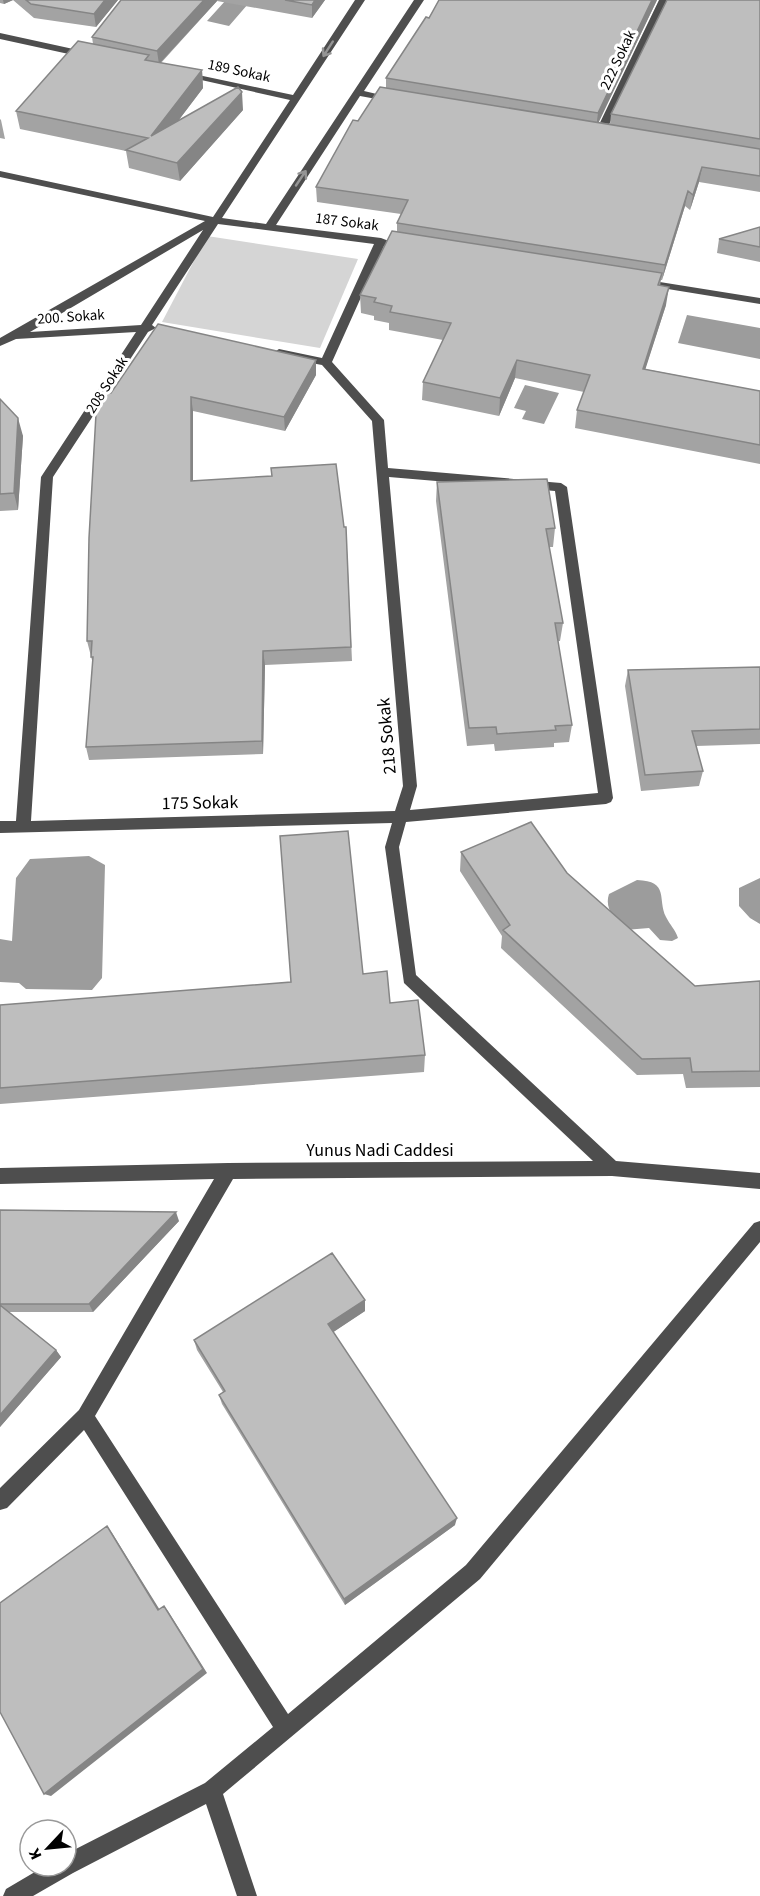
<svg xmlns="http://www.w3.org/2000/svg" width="760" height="1896" viewBox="0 0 760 1896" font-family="'Source Sans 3',sans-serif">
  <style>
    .green { fill: #d5d5d5 }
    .water { fill: #9c9c9c }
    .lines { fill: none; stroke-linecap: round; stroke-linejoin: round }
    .minor { fill: #4e4e4e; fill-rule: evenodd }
    .wall { fill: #a3a3a3 }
    .shaded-wall { fill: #858585 }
    .building { fill: #bebebe; stroke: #858585; stroke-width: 1.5 }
    .oneway { stroke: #959595 }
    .labels { text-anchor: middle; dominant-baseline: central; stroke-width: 6; stroke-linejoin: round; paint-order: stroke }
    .far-street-label { font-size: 15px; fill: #000; stroke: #fff }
    .street-label { font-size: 18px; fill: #000; stroke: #fff }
  </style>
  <rect width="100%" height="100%" fill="#fff"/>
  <path class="green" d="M207,236l151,23 -38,89 -158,-26z"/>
  <path class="water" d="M226,0l22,4 -19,22 -22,-5z
    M687,315l73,13v31l-82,-16z
    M525,385l34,8 -15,31 -22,-5 4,-8 -12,-3z
    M89,856l16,9 -3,113 -10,12 -66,-1 -7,-6 -19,-1v-43l12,2 4,-63 14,-19z
    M760,878v46l-10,-6 -11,-12v-18z
    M637,880c33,1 20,19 29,37 4,8 9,12 12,21l-6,3 -12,-1 -11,-12 -24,2c-10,-11 -21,-21 -16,-36z"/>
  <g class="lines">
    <path class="minor" d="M355,0h10l-143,218 44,6 148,-224h10l-60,91 34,8 -5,3 -33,-6 -84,129 105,13 13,5 -10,3 -52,116 52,58 4,48 173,15 6,4 46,311 -2,4 -5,2 -200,18 -7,25 17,128 200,186 144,12v16l-148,-13 -379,3 -138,237 193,298 178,-149 288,-342 6,-2v21l-280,337 -257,215 34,102h-20l-31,-92 -133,69 -40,23h-30l3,-7 39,-23h21v-12l139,-71 68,-56 -189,-297 -77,78 -7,2v-22l79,-78 135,-231 -214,5v-16l228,-5 365,-2 -189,-178 -19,-136 7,-24 -392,10v-12h16l25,-344 95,-145 -120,7 -16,7v-8l205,-117 -205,-44v-6l213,46 77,-117 -111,-25 5,-3 109,23zM218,224l156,20 -52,114 -43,-9 -6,4 6,4 43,8 50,56 31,365 -8,25 -364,10 22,-344 95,-145 8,-4 -4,-3zM203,230l-62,95 -111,7zM389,477l166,14 43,302 -188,17 7,-24z
      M659,0h10l-64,133 -8,2 -2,-2z
      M0,33l87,19 5,3 -5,3 -87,-19z
      M641,279l119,19v6l-123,-20 -1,-2z"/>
  </g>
  <path class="wall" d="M0,0h118l-22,27 -62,-9 -21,-18 -9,4 -4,-1z
    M121,0h204l-13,18 -95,-17 -56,62 41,7 1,18 -25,33 65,-11 -63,71 -51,-13 -3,-17 -106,-22 -4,-18 77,-67 -1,-7z
    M439,0h218l-59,122 12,2 1,-10 149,-114v192l-61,-10 -9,28 -5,-4 -23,74h-1l-1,6 6,19 -21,64 115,22v73l-185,-36 2,-18 7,-18 -69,-14 -16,38 -77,-16 1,-18 20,-42 -54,-10v-7l-15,-3v-4l-13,-3 -1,-18 37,-64v-8l4,-9 -84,-12 -1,-15 42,-66 28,-33v-10l43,-60z
    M0,119l1,1 4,19 -5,-1z
    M760,227v35l-43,-9 2,-14z
    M316,360v15l-31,56 -92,-20v70l153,46 6,134 -87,4 -2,89 -174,6 -3,-13 7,-83 -6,-23 24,-248z
    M0,399l23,37 -5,74 -18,1z
    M437,482l118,46 -2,19h-4l14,76 -3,18h-2l14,84 -3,17 -15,1v4l-59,4 -1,-7 -27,2 -31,-245z
    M760,667v77l-64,2 7,25 -4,15 -58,5 -16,-105 3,-16z
    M461,852l106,21 128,113 65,-5v106l-74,1 -3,-14 -46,1 -136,-127 1,-12 -42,-65z
    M363,974l27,29 35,52 -1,17 -424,32v-99l291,-23z
    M0,1210l179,11 -86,91h-84l47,38 5,7 -61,70z
    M365,1300v11l-32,21 122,193 -110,80 -123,-201 -3,-9 4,-3 -26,-42 -3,-10z"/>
  <path class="shaded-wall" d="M3,0h10l-9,4z
    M105,0h13l-22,27 -2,-13z
    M204,0h13v1l-58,63 -2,-13z
    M315,0h10l-13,18v-13z
    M652,0h5l-61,128 2,-15z
    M202,70l1,18 -50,66 -2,-18z
    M242,92l1,18 -63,71 -3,-18z
    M702,167l-3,15 -9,28 3,-15z
    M688,191l-3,15 -23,74 3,-15z
    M669,287l-3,18 -26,81 3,-17z
    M316,360v15l-31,56 -1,-14z
    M517,360l-2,18 -16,38 1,-18z
    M191,397l2,14v84l-2,-14z
    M18,418l5,18 -5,74 -4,-17z
    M263,651l2,14 -2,89 -1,-13z
    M176,1212l3,9 -86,91 -4,-8z
    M365,1300v11l-36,24 -1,-11z
    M56,1350l5,7 -61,70v-12z
    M457,1518l-2,7 -110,80 -1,-6z
    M107,1526l5,7 51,82 -5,-5z
    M164,1606l4,5 39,62 -156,123 -7,-2z"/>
  <path class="building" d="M26,0h79l-11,14 -63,-10z
    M121,0h83l-47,51 -65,-14z
    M285,0h30l-3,5z
    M439,0h213l-54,113 -212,-35 40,-61 3,1z
    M667,0h93v139l-149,-25z
    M78,41l71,14 -4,5 57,10 -51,66 87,-49 4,5 -65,71 -51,-13 22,-12 -132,-27z
    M380,87l380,62v27l-58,-9 -9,28 -5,-4 -23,74 -268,-42 11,-23 -92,-13 37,-67 5,1z
    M760,227v20l-41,-8z
    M392,231l270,42 -4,12 11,2 -26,82 117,22v54l-183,-35 13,-35 -73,-15 -17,38 -77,-16 28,-59 -61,-11 2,-6 -18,-4 2,-4 -16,-3z
    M158,324l158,36 -32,57 -93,-20v84l81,-5 -1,-8 65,-4 8,63h2l5,120 -88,4 -1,90 -176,6 7,-90h-2l1,-16h-5l2,-103 7,-124 8,-22 7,1z
    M0,399l18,19 -4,75 -14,1z
    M547,479l8,49 -9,1 17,94h-8l17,102 -17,1 1,4 -59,4 -1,-7 -27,1 -32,-246z
    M760,667v62l-68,2 11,40 -58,4 -17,-105z
    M531,822l36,51 128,113 65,-5v90l-68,1 -2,-14 -48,1 -139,-129 7,-5 -49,-73z
    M348,831l15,143 24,-3 3,32 28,-3 7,55 -425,33v-83l291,-23 -11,-146z
    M0,1210l176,2 -87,92h-89z
    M332,1253l33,47 -37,24 129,194 -113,81 -125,-204 6,-4 -31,-51z
    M0,1305l56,45 -56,65z
    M107,1526l51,84 6,-4 39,63 -159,125 -44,-82v-109z"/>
  <defs><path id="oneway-shaft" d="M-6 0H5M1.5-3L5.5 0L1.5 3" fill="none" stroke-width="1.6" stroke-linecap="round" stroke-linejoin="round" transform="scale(1.5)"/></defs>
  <g class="oneway">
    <use href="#oneway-shaft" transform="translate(328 49) rotate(123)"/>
    <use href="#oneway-shaft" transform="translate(301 178) rotate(-56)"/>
  </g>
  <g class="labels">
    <g class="far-street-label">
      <text transform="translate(618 60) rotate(-65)">222 Sokak</text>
      <text transform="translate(239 71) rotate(12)">189 Sokak</text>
      <text transform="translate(347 222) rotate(7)">187 Sokak</text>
      <text transform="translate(71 317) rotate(-4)">200. Sokak</text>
      <text transform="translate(107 385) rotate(-57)">208 Sokak</text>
    </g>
    <g class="street-label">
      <text transform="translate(387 736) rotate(-95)">218 Sokak</text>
      <text transform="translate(200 803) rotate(-1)">175 Sokak</text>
      <text x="380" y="1150">Yunus Nadi Caddesi</text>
    </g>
  </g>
  <g transform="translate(48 1848) rotate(244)"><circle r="28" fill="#ffffff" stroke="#999999" stroke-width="1.5"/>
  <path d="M0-4.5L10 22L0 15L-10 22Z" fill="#000000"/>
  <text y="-9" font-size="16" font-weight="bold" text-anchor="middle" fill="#000000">K</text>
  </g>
</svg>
